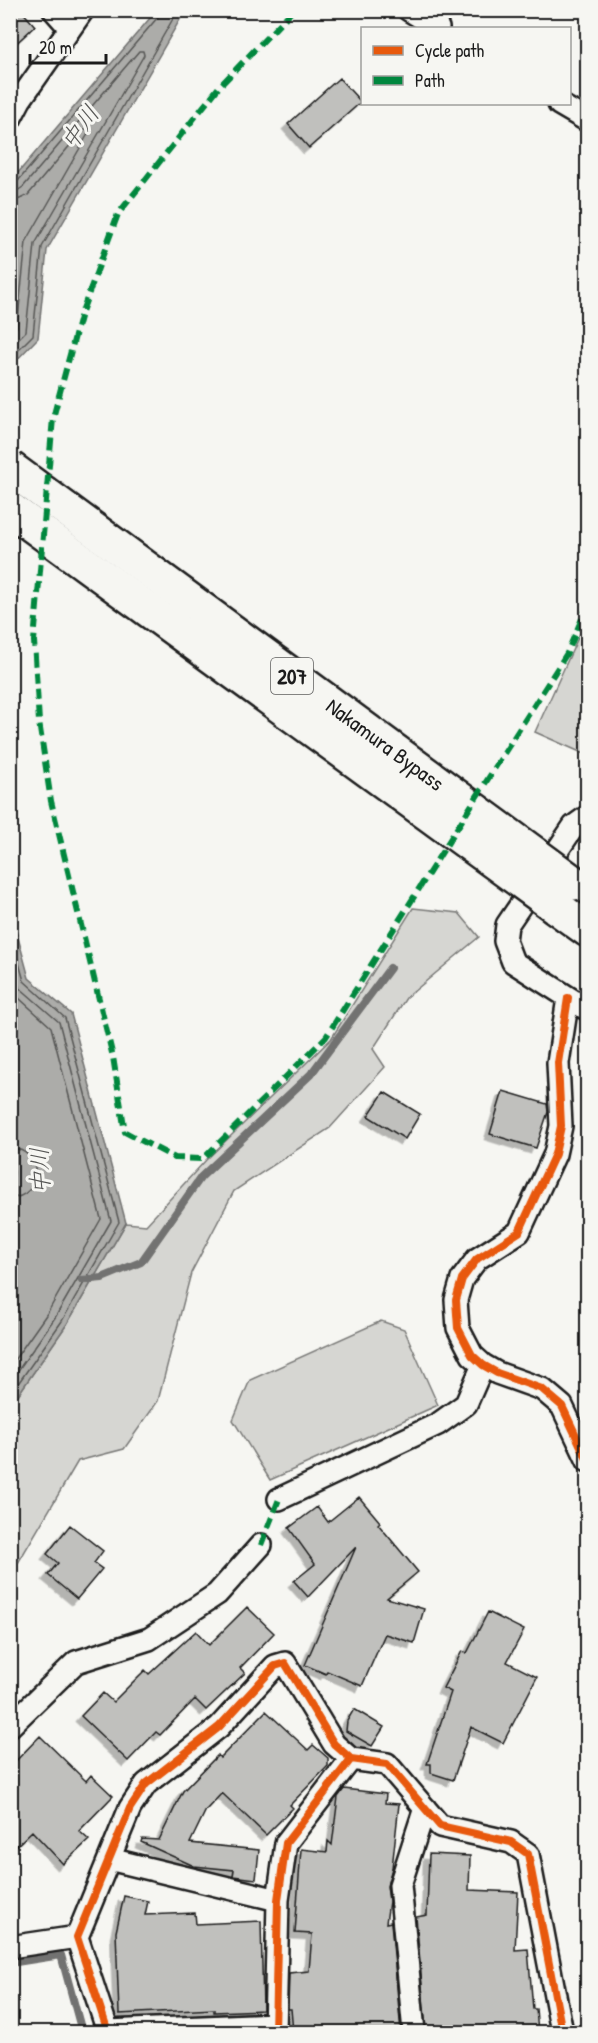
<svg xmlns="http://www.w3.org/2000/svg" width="598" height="2043" viewBox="0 0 598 2043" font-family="'Patrick Hand','Klee One',sans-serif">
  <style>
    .green { fill: #d6d6d2; stroke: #797977; stroke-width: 1.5 }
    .water { fill: #acaca9; stroke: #727271; stroke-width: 1.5 }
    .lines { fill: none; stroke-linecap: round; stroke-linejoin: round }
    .shore { stroke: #565654; stroke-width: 1.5 }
    .stream { stroke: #727271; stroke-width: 8 }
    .building { fill: #c0c0bd; stroke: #1c1c1c; stroke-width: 1.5; filter: url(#shadow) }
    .minor-casing { stroke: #1c1c1c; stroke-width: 26 }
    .trunk-casing { stroke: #1c1c1c; stroke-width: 38 }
    .minor { stroke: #f6f6f2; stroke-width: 21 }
    .trunk { stroke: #f6f6f2; stroke-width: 33 }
    .trunk-bridge-casing { stroke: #1c1c1c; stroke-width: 38; stroke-linecap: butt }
    .trunk-bridge { stroke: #f6f6f2; stroke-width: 33 }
    .quiet { stroke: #00873e; stroke-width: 6; stroke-dasharray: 12 6; stroke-linecap: butt }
    .cycleway-casing { stroke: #f6f6f2; stroke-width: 11 }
    .cycleway { stroke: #e8590c; stroke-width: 8 }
    .labels { text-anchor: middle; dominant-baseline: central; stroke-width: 6; stroke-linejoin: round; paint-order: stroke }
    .shield { fill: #f6f6f2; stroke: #5d5d5c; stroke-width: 1.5 }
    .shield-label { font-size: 21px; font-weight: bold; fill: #1c1c1c }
    .street-label { font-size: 22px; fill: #1c1c1c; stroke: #f6f6f2 }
    .water-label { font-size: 24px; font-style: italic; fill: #565654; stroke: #f6f6f2 }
  </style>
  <defs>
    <filter id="shadow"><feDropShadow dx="-5.5" dy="5.5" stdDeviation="0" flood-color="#0004"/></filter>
  </defs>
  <rect width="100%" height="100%" fill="#f6f6f2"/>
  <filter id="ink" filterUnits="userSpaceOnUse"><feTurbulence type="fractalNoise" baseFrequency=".0167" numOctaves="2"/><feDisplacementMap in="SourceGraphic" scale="12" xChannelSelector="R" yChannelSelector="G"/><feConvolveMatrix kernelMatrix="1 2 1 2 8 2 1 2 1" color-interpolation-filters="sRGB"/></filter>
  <g filter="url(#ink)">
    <path class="green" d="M587,618v137l-52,-23z
      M413,908l46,5 20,24 -73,61 -33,51 12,18 -55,61 -96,63 -43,82 -33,128 -34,48 -46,12 -60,102 -7,5v-163l56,-81 59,-101 20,2 60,-65 125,-121z
      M381,1321l23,8 34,76 -168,75 -37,-60 17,-40z"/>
    <path class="water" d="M156,11h22l4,5 -135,234 -9,88 -27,28v-185z
      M10,908l19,70 42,36 55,209 -59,101 -56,81 -1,-204 4,-29 -4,-8z"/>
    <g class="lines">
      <path class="shore" d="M10,184l8,-3 140,-164 2,-7
        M10,191h7l6,-4 116,-136h4l1,4 -109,189 -9,87 -16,16
        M10,201l10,-2 8,-4 55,-65h4l1,4 -62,108 -9,85 -7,7
        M10,358l23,-23 9,-88 132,-230v-7
        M10,931l14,50 41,37 54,204 -57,99 -52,74
        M10,960l9,27 40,35 52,199 -55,95 -46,66
        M10,990l41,37 50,192 -53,93 -38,54
        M10,1148c34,1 34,49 0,50"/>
      <path class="stream" d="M82,1280l20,-2 39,-16 60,-85 110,-103 79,-106
        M10,1963l51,-8 21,77"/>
    </g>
    <path class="building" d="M10,10h11l14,16 -25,23z
      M339,78l22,24 -52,46 -21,-24z
      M503,1091l44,13 1,8 -12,36 -46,-14z
      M384,1092l36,22 -15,25 -37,-23z
      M359,1497l21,25 -2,2 40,48 -31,26 37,11 -10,34 -29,-9 -23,52 -35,-15 -1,3 -21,-9 51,-118 -48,50 -14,-16 21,-17 -26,-36 28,-21 11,15z
      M70,1525l33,26 -9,12 8,6 -25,30 -29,-24 10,-12 -11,-9z
      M247,1607l27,26 -34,35 5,5 -39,37 -11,-11 -35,36 -4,-3 -28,29 -47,-45 22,-23 10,9 32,-32 4,4 47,-43 13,14z
      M488,1612l36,18 -17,32 30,15 -34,66 -32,-16 -18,53 -22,-7v-9h-4l24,-72 -8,-4 19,-37 5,2z
      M354,1709l30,18 -12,19 -26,-15 1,-10z
      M266,1711l42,39 5,-5 15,13v8l-38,39 3,3 -27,27 -44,-42 -16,17 -16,33 69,7 -3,29 -23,-3 1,-6 -40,-4 -53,-24 1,-3 17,1 24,-49 35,-36 2,3z
      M40,1736l46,45 5,-6 22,21 -34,35 10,9 -26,24 -31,-33 -22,21v-85z
      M344,1789l42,5 -1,9 14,1 -7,64 -5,18 2,15 -3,22 5,-1 10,110h-108l-2,-23h-3l1,-36 20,-2 3,-37 -17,-1 6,-84 26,3 1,-11 4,4 6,-48z
      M429,1854l41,2 -1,34 49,2 -3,58 13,-1 5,60h3l2,23h-112l-10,-115 11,-2z
      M124,1896l24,5 -3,14 50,-2 1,11 65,-3 2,89 -49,2v-3l-95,5 -3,-82z"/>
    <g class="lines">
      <defs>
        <path id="minor" d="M54,10l16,18
          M409,10l29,18
          M559,104l29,17
          M10,119l10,-19 63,-90
          M588,816l-14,10 -67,99 -2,16 8,21 75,48
          M568,998l-10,65 3,63 -6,28 -36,78 -42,27 -15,20 -6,21 2,28 14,27 11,10 14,8 45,16 20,17 26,55
          M279,1499l159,-75 28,-20 17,-39
          M10,1726l66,-64 73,-23 68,-45 44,-49
          M109,1859l169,41
          M10,1947l67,-10
          M107,2031l168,-7
          M108,2032l-31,-95 53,-129 16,-24 73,-57 56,-61 10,-3 49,81 17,15 36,5 53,62 71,16 17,12 34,178
          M275,2032l3,-132 8,-57 65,-84
          M414,2032l-14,-147 25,-77"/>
        <path id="trunk" d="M556,907l32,23"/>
      </defs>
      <use href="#minor" class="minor-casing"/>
      <use href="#trunk" class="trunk-casing"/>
      <use href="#minor" class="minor"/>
      <use href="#trunk" class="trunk"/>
      <defs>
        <g id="trunk-bridge">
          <path id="s1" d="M10,468l564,415"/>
          <path d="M10,509l546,398"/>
        </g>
      </defs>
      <use href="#trunk-bridge" class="trunk-bridge-casing"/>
      <use href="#trunk-bridge" class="trunk-bridge"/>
      <path class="quiet" d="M293,10l-74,77 -101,127 -38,103 -27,101 -19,223 5,81 12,79 62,256 12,75 50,26 28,1 123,-122 241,-384 21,-48
        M261,1545l18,-46"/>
      <defs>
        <path id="cycleway" d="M568,998l-10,65 3,63 -6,28 -36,78 -42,27 -15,20 -6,21 2,28 14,27 11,10 14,8 45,16 20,17 26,55
          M108,2032l-31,-95 53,-129 16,-24 73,-57 56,-61 10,-3 49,81 17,15 36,5 53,62 71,16 17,12 34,178
          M275,2032l3,-132 8,-57 65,-84"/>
      </defs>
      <use href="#cycleway" class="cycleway-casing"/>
      <use href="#cycleway" class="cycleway"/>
    </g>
  </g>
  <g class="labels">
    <rect class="shield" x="271" y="658" width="42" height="36" rx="4.5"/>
    <g class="shield-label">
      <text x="292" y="676">207</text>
    </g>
    <g class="street-label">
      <text stroke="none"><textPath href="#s1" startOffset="466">Nakamura Bypass</textPath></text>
    </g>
    <g class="water-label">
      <text transform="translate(79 127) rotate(-54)">中川</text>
      <text transform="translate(39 1171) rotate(-92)">中川</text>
    </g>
  </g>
  <rect width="598" height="2043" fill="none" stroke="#f6f6f2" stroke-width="36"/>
  <rect x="18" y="18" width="562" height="2007" fill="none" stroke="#1c1c1c" stroke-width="2" filter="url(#ink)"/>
  <rect x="361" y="27" width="210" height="78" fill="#f6f6f2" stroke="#9f9f9c" stroke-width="1.5"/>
  <rect x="373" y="46" width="30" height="9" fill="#e8590c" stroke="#9f9f9c" stroke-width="1.5"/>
  <text x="415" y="57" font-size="18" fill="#1c1c1c">Cycle path</text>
  <rect x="373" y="76" width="30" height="9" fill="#00873e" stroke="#9f9f9c" stroke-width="1.5"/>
  <text x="415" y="87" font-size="18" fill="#1c1c1c">Path</text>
  <path d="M30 54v9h76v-9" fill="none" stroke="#1c1c1c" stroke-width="3"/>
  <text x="39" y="54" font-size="18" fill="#1c1c1c" stroke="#f6f6f2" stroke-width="4.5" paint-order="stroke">20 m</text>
</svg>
